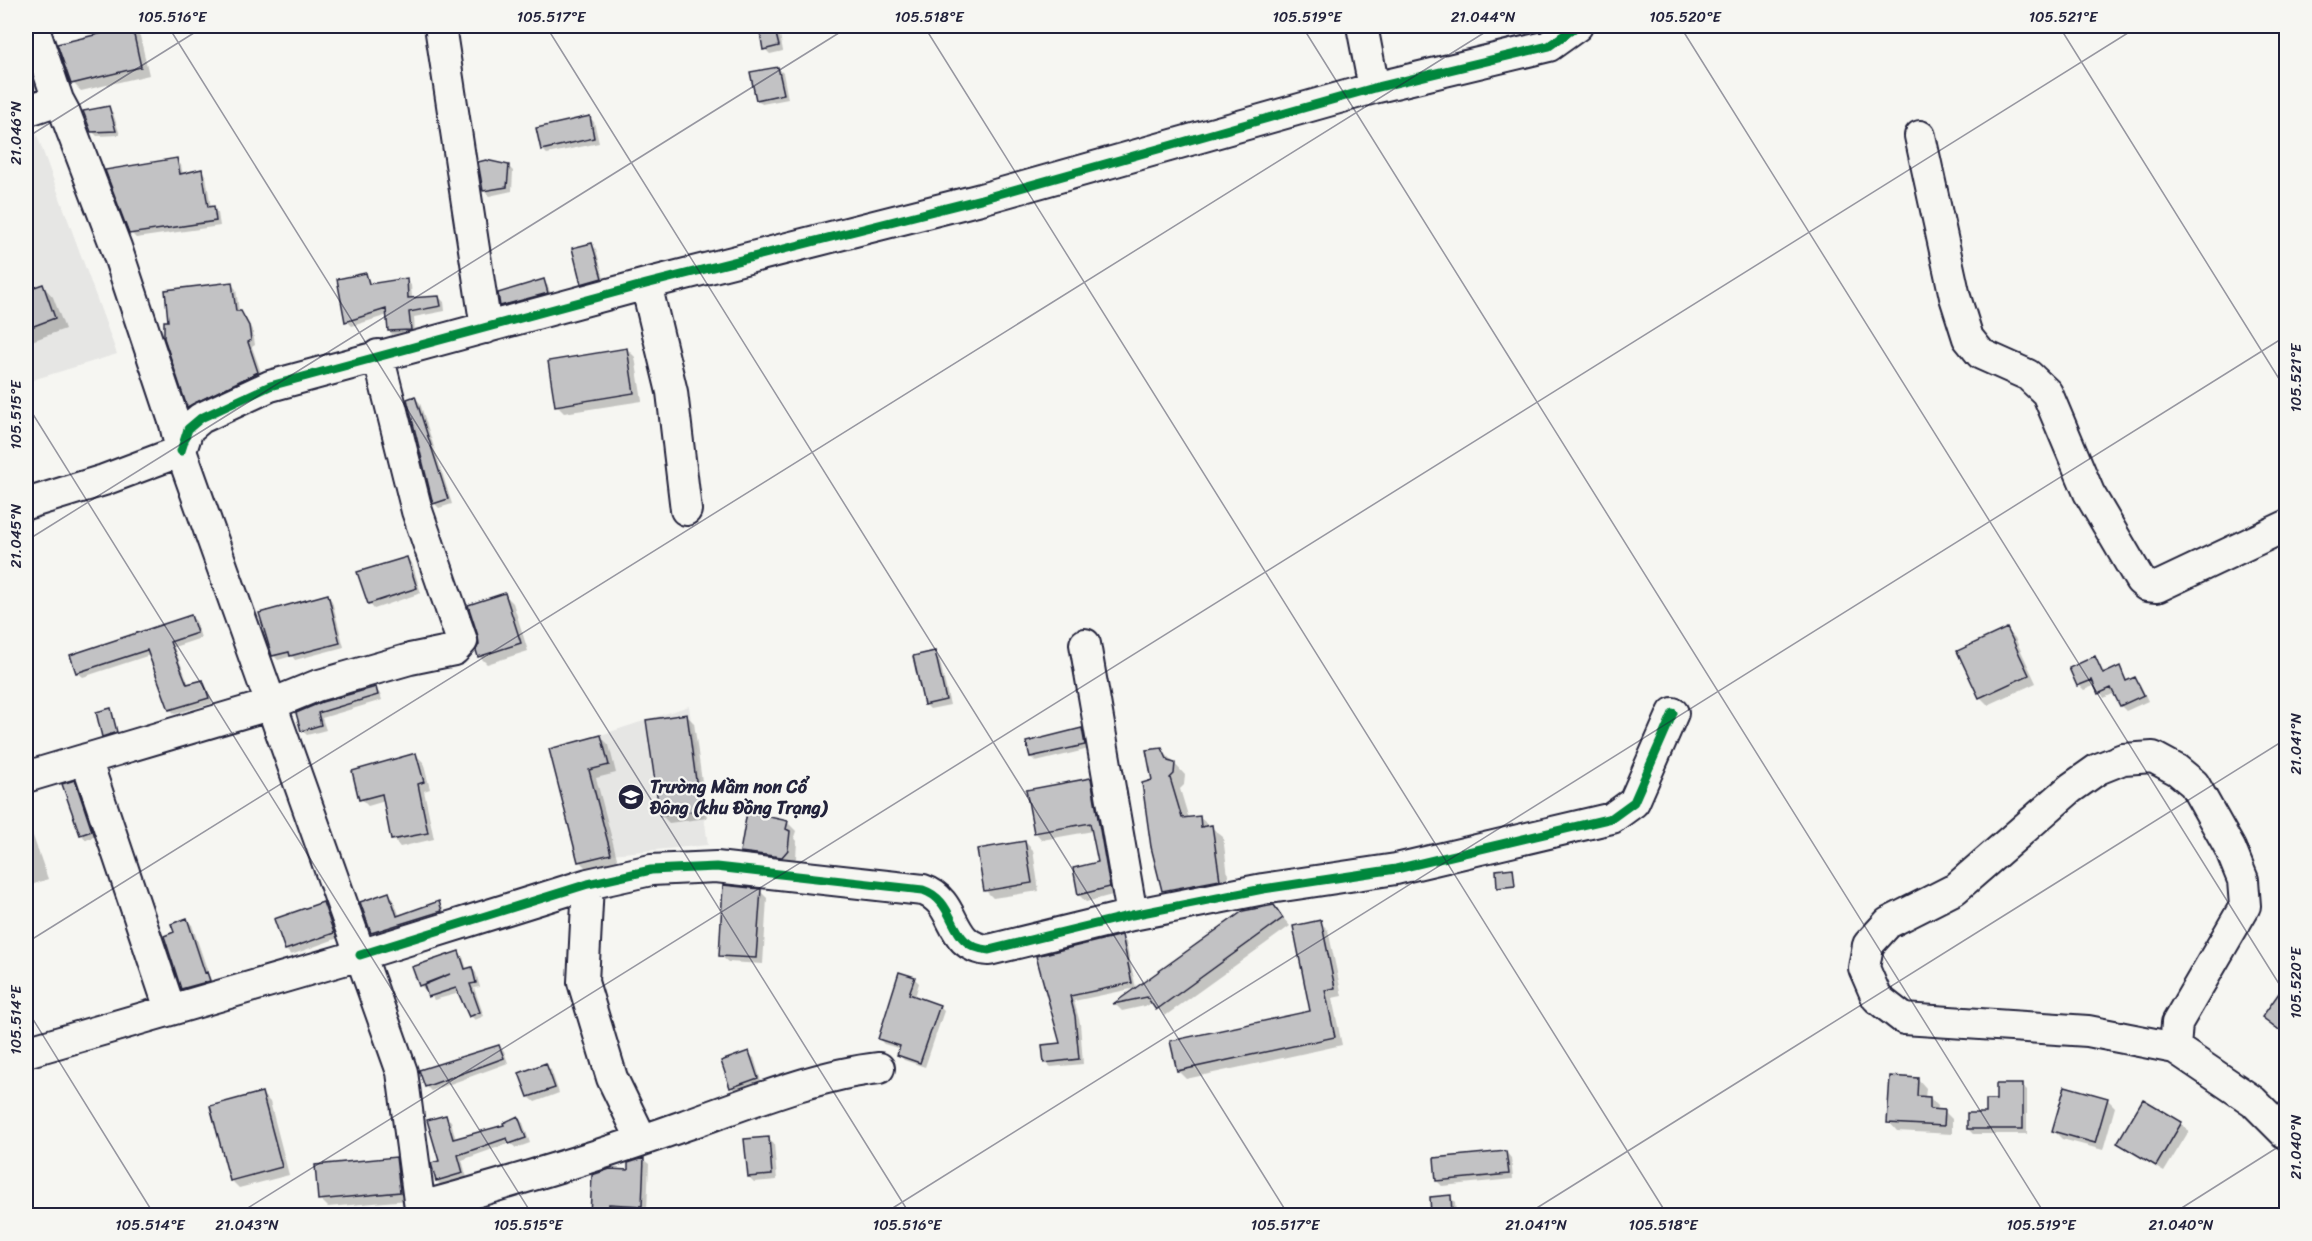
<svg xmlns="http://www.w3.org/2000/svg" width="2312" height="1241" viewBox="0 0 2312 1241" font-family="Sriracha,sans-serif">
  <style>
    .built { fill: #e6e6e4 }
    .shadow { fill: #0003 }
    .building { fill: #c2c2c4; stroke: #22223b; stroke-width: 1.5 }
    .lines { fill: none; stroke-linecap: round; stroke-linejoin: round }
    .minor-casing { stroke: #22223b; stroke-width: 34 }
    .minor { stroke: #f6f6f2; stroke-width: 30 }
    .cycleway-casing { stroke: #f6f6f2; stroke-width: 13 }
    .cycleway { stroke: #00873e; stroke-width: 9 }
    .ticks { fill: none; stroke: #22223b; stroke-width: 1.5; stroke-opacity: 0.45 }
    .labels { text-anchor: middle; dominant-baseline: central; stroke-width: 4.5; stroke-linejoin: round; paint-order: stroke }
    .poi-label { font-size: 18px; font-weight: bold; fill: #22223b; stroke: #f6f6f2; text-anchor: start }
    .neatline { fill: none; stroke: #22223b; stroke-width: 2 }
    .ticks-label { font-size: 15px; text-anchor: middle; fill: #22223b }
  </style>
  <rect width="100%" height="100%" fill="#f6f6f2"/>
  <filter id="ink" filterUnits="userSpaceOnUse"><feTurbulence type="fractalNoise" baseFrequency=".0167" numOctaves="2"/><feDisplacementMap in="SourceGraphic" scale="12" xChannelSelector="R" yChannelSelector="G"/><feConvolveMatrix kernelMatrix="1 2 1 2 8 2 1 2 1" color-interpolation-filters="sRGB"/></filter>
  <g filter="url(#ink)">
    <path class="built" d="M33,124l84,230 -91,28v-256z
      M689,706l19,139 -97,9 -33,8 -29,-113 52,-14z"/>
    <path class="shadow" d="M757,26h32l1,7 -10,2 3,16 -13,3 -5,-5 -3,-12 -4,-4z
      M132,28l8,8 9,39 -68,16 -8,-8z
      M26,57l3,3 9,28 -12,4z
      M778,68l5,5 5,26 -26,5 -5,-5z
      M108,108l5,5 7,22 -23,1 -5,-5z
      M589,117l5,5 5,21 -52,11 -5,-5z
      M176,160l5,5 2,10 18,-4 5,5 5,32 7,5 2,13 -84,12 -5,-5z
      M508,166l5,5 -1,20 -23,5 -5,-5z
      M591,245l5,4 9,33 -19,5 -4,-4z
      M366,275l6,10 34,-5 5,5 1,14 27,-2 5,5 1,9 -31,6 1,17 -21,2 -5,-5 -1,-16 -36,11 -5,-5z
      M543,281l5,5 4,12 -45,12 -6,-5z
      M231,284l5,5 3,22 7,7 7,14 2,13 -3,2 11,31 -69,33 -5,-5 -19,-84z
      M43,286l10,11 12,32 -39,14v-51z
      M627,349l8,8 7,44 -78,12 -8,-8z
      M415,398l5,5 32,101 -13,4 -5,-5z
      M406,558l6,5 9,30 -47,16 -5,-6z
      M505,595l8,8 15,48 -41,13 -8,-8 1,-12z
      M328,596l4,5 12,46 -49,13 -3,-4 -14,4 -4,-4 -13,-42z
      M190,616l6,5 5,17 -27,9 15,38 13,-4 5,6 6,16 -38,11 -5,-5 -20,-54 -67,22 -6,-5z
      M2007,630l8,8 21,45 -48,22 -8,-8z
      M934,653l5,5 11,47 -20,4 -5,-5z
      M2094,657l5,6 6,12 15,-7 8,14 7,-3 5,5 8,17 -22,10 -5,-5 -6,-13 -11,5 -8,-13 -12,5 -5,-5z
      M375,688l5,6 2,6 -60,18 4,12 -19,5 -5,-5 -4,-16z
      M111,710l7,24 -13,4 -2,-2z
      M686,715l8,8 13,95 -38,5 -8,-8z
      M1082,730l5,5 2,14 -53,13 -5,-5z
      M601,737l8,8 7,28 -20,5 22,84 -31,7 -8,-8 -28,-111z
      M1161,749l24,26 -1,10 -4,4 9,30 10,-2 24,20 7,54 -56,11 -11,-11 -10,-110z
      M416,755l7,7 7,27 -6,2 10,48 -34,8 -7,-8 -8,-38 -17,5 -7,-7z
      M1090,780l7,7 19,107 -30,8 -7,-7 20,-31 -6,-33 -51,9 -7,-8z
      M75,782l5,5 16,49 -10,4 -5,-6z
      M26,816l22,63 -22,8z
      M788,823l8,8 -2,6 3,4 -1,17 -5,6 -41,-4 -8,-8z
      M1025,842l8,8 6,41 -46,7 -8,-8z
      M760,891l7,7 -4,66 -35,-2 -7,-6z
      M389,894l4,4 7,19 38,-14 5,5 3,8 -69,21 -5,-4 -10,-30z
      M323,904l5,5 10,29 -47,17 -5,-5z
      M1273,906l17,20 -125,90 -11,-12 -32,7 -7,-7 128,-92z
      M187,920l5,5 17,50 5,11 -26,7 -5,-5 -7,-55z
      M1320,922l8,8 14,66 -10,2 10,47 -156,34 -8,-8 134,-59z
      M1121,937l5,5 10,46 -62,13 6,22 3,41 -32,3 -6,-5 17,-17 -24,-88z
      M458,953l5,4 4,13 5,-2 4,5 4,14 -6,1 10,28 -9,4 -4,-4 -11,-23 -26,7 -7,-12 -3,1 -4,-4z
      M914,978l5,5 -4,14 24,9 5,5 -19,56 -21,-7 -5,-5 2,-6 -17,-5 -5,-5z
      M2285,988l1,1v45l-17,-12z
      M499,1046l5,5 4,12 -77,28 -5,-5z
      M748,1053l6,5 8,26 -26,8 -5,-5z
      M545,1064l6,6 8,23 -24,9 -6,-5 -8,-24z
      M1918,1079l8,9 -1,10h5l8,8 -1,5h7l8,8v15l-55,-3 -8,-9z
      M2022,1085l5,5v44h-54l-5,-5 19,-14 11,-13z
      M262,1094l8,8 19,73 -50,13 -8,-8z
      M2107,1099l8,8 -12,43 -41,-11 -8,-8z
      M445,1116l6,5 5,19 50,-14 12,-8 5,5 7,20 -14,5 -6,-5 -48,17 5,18 -25,8 -5,-5z
      M2181,1123l8,8 -25,41 -37,-22 -8,-8z
      M768,1139l6,5 3,36 -23,2 -5,-5z
      M1506,1152l5,6 2,21 -71,7 -5,-5z
      M395,1159l8,8 5,33 -80,7 -8,-8z
      M644,1160l5,4 -2,46 -34,-1v7h-21l2,-40 35,-4z
      M1450,1197l5,5 1,14h-23l-2,-18z"/>
    <path class="building" d="M132,26l9,41 -70,17 -14,-40z
      M759,26h15l5,20 -16,4z
      M778,67l6,27 -28,6 -6,-28z
      M109,106l7,25 -25,1 -8,-21z
      M590,116l4,22 -53,12 -5,-22z
      M177,158l3,16 22,-5 6,38 6,-1 2,15 -87,13 -24,-64z
      M486,160l23,5 -2,22 -24,4 -5,-29z
      M592,243l10,35 -21,6 -9,-36z
      M366,273l3,11 38,-6 1,20 31,-2 2,10 -32,6 2,18 -23,1 -2,-22 -41,13 -8,-43z
      M544,279l4,14 -48,13 -2,-13z
      M232,282l4,29h5l8,15 2,14 -3,2 10,30 -71,35 -23,-69v-17h4l-3,-31z
      M43,284l12,34 -29,11v-39z
      M627,348l7,45 -79,13 -7,-45z
      M415,396l33,103 -15,5 -26,-105z
      M407,557l10,31 -49,16 -11,-32z
      M505,593l16,50 -43,14 -2,-7 3,-6 -1,-8 -10,-31z
      M328,594l12,49 -50,13 -1,-4 -17,4 -13,-43z
      M191,615l6,18 -27,9 17,42 16,-4 6,18 -40,12 -22,-60 -71,23 -6,-18z
      M2007,628l22,47 -50,23 -22,-47z
      M935,651l11,49 -22,5 -11,-49z
      M2095,656l8,18 17,-8 6,15 9,-4 9,18 -24,11 -9,-18 -13,6 -6,-14 -15,6 -8,-18z
      M376,687l2,8 -60,18 3,12 -20,6 -5,-18 26,-11z
      M111,708l6,24 -15,5 -6,-25z
      M687,714l13,96 -40,6 -14,-96z
      M1082,728l3,17 -55,12 -4,-15z
      M601,735l8,30 -20,5 22,84 -33,8 -29,-113z
      M1162,748l6,13 7,2 -1,11 -4,4 12,40 18,-2 1,11 11,-2 8,55 -58,11 -11,-44 -9,-64 10,-3 -6,-30z
      M416,753l8,29 -6,2 10,49 -37,7 -9,-46 -23,6 -7,-29z
      M1091,778l19,109 -32,8 -5,-27 25,-6 -8,-39 -56,10 -8,-43z
      M75,780l17,51 -12,4 -18,-51z
      M747,812l41,9 -2,8 4,2 -2,19 -6,7 -42,-5z
      M1025,841l7,42 -48,8 -7,-42z
      M1513,868l2,18 -18,2 -1,-18z
      M723,885l38,4 -5,69 -37,-2z
      M389,892l8,24 42,-15 3,10 -71,22 -11,-31z
      M323,902l11,31 -49,17 -11,-31z
      M1274,905l9,13 -127,92 -9,-13 -34,7 130,-93z
      M187,918l18,55 2,-1 3,9 -29,8 -17,-53 10,-4 -3,-8z
      M1321,920l14,68 -10,2 10,47 -158,34 -7,-30 140,-30 -17,-85z
      M1122,935l10,48 -62,13 5,20 4,43 -35,4 -2,-18 18,-2 -24,-87z
      M459,951l6,18 7,-2 4,16 -6,1 10,28 -11,5 -13,-29 -28,9 -4,-12 26,-11 -31,12 -7,-19z
      M899,972l16,5 -6,17 31,11 -20,58 -23,-8 3,-9 -22,-7z
      M2286,983v52l-24,-18z
      M499,1045l5,13 -79,29 -6,-17z
      M749,1051l9,27 -28,10 -9,-27z
      M546,1063l9,25 -27,9 -9,-24z
      M1890,1076l28,2 -1,18 13,1v12l15,1 -1,16 -57,-3z
      M1996,1084h27v45h-56v-16h19v-13h10z
      M2065,1086l43,12 -13,45 -43,-12z
      M262,1092l20,75 -52,14 -20,-75z
      M2143,1099l39,23 -26,44 -39,-23z
      M446,1115l7,24 51,-14 -1,-2 15,-7 8,22 -17,6 -2,-6 -49,17 5,18 -27,8 -5,-18 8,-2 -12,-41z
      M769,1137l3,38 -24,2 -4,-38z
      M1506,1151l3,23 -73,7 -2,-23z
      M396,1157l4,35 -82,8 -3,-35z
      M644,1158l-2,48 -33,-2 -1,11h-18l2,-40 18,-6 18,1v-7z
      M1451,1195l1,20h-21l-1,-18z"/>
    <g class="lines">
      <defs>
        <path id="minor" d="M33,26l25,74 7,13 51,134 59,177 6,27 221,621 19,144
          M440,26l46,302
          M1362,26l12,62
          M26,111l32,-11
          M1920,136l35,161 13,41 13,16 47,21 19,18 42,100 51,87 7,6 10,1 129,-61
          M646,284l26,108 14,118
          M26,504l78,-24 77,-29 7,-22 13,-11 69,-32 376,-102 335,-85 393,-111 175,-42 28,-20
          M1085,644l47,271
          M86,759l84,250
          M26,777l246,-73 44,-18 45,-13 49,-14 44,-9 8,-9 -45,-130 -39,-156
          M588,884l-5,98 29,96 30,62
          M2175,1048l2,-25 68,-117 -2,-26 -13,-32 -36,-64 -17,-14 -24,-13 -30,2 -25,10 -27,19 -116,101 -67,34 -20,22 -4,23 13,30 27,21 184,12 87,17 78,53 33,33
          M26,1052l334,-97 228,-71 63,-14 65,-3 207,23c36,12 23,57 66,60l143,-35 131,-26 133,-20 216,-51 22,-16 39,-89
          M421,1207c88,-24 176,-50 262,-81 60,-21 132,-51 196,-58"/>
      </defs>
      <use href="#minor" class="minor-casing"/>
      <use href="#minor" class="minor"/>
      <defs>
        <path id="cycleway" d="M181,451l7,-22 13,-11 69,-32 376,-102 335,-85 393,-111 175,-42 28,-20
          M360,955l228,-71 63,-14 65,-3 207,23c36,12 23,57 66,60l143,-35 131,-26 133,-20 216,-51 22,-16 39,-89"/>
      </defs>
      <use href="#cycleway" class="cycleway-casing"/>
      <use href="#cycleway" class="cycleway"/>
    </g>
  </g>
  <path class="ticks" d="M168,26l743,1190M546,26l743,1190M924,26l744,1190M1302,26l744,1190M1680,26l606,969M2059,26l227,364M26,138l179,-112M26,403l507,813M26,541l824,-515M26,943l1469,-917M26,1008l129,208M235,1216l1904,-1190M880,1216l1406,-880M1524,1216l762,-477M2169,1216l117,-74"/>
  <defs>
    <symbol id="school-disc" viewBox="-11 -11 22 22"><circle r="9.5" fill="#22223b" stroke="#f6f6f2"/><path d="M0-5L7-2L0 1L-7-2ZM-4 1L0 2.5L4 1V4Q0 6-4 4Z" fill="#fff"/></symbol>
  </defs>
  <g fill-rule="evenodd">
    <use href="#school-disc" x="616" y="782" width="30" height="30"/>
  </g>
  <g class="labels">
    <g class="poi-label">
      <text x="650" y="787">Trường Mầm non Cổ<tspan x="650" dy="21">Đông (khu Đồng Trạng)</tspan></text>
    </g>
  </g>
  <rect width="2312" height="1241" fill="none" stroke="#f6f6f2" stroke-width="66"/>
  <rect x="33" y="33" width="2246" height="1175" class="neatline"/>
  <g class="ticks-label">
    <text x="172" y="22">105.516°E</text>
    <text x="551" y="22">105.517°E</text>
    <text x="929" y="22">105.518°E</text>
    <text x="1307" y="22">105.519°E</text>
    <text x="1483" y="22">21.044°N</text>
    <text x="1685" y="22">105.520°E</text>
    <text x="2063" y="22">105.521°E</text>
    <text transform="translate(16 133) rotate(-90)" y="5">21.046°N</text>
    <text transform="translate(2296 378) rotate(-90)" y="5">105.521°E</text>
    <text transform="translate(16 415) rotate(-90)" y="5">105.515°E</text>
    <text transform="translate(16 536) rotate(-90)" y="5">21.045°N</text>
    <text transform="translate(2296 744) rotate(-90)" y="5">21.041°N</text>
    <text transform="translate(2296 983) rotate(-90)" y="5">105.520°E</text>
    <text transform="translate(16 1020) rotate(-90)" y="5">105.514°E</text>
    <text transform="translate(2296 1147) rotate(-90)" y="5">21.040°N</text>
    <text x="150" y="1230">105.514°E</text>
    <text x="247" y="1230">21.043°N</text>
    <text x="528" y="1230">105.515°E</text>
    <text x="907" y="1230">105.516°E</text>
    <text x="1285" y="1230">105.517°E</text>
    <text x="1536" y="1230">21.041°N</text>
    <text x="1663" y="1230">105.518°E</text>
    <text x="2041" y="1230">105.519°E</text>
    <text x="2181" y="1230">21.040°N</text>
  </g>
</svg>
